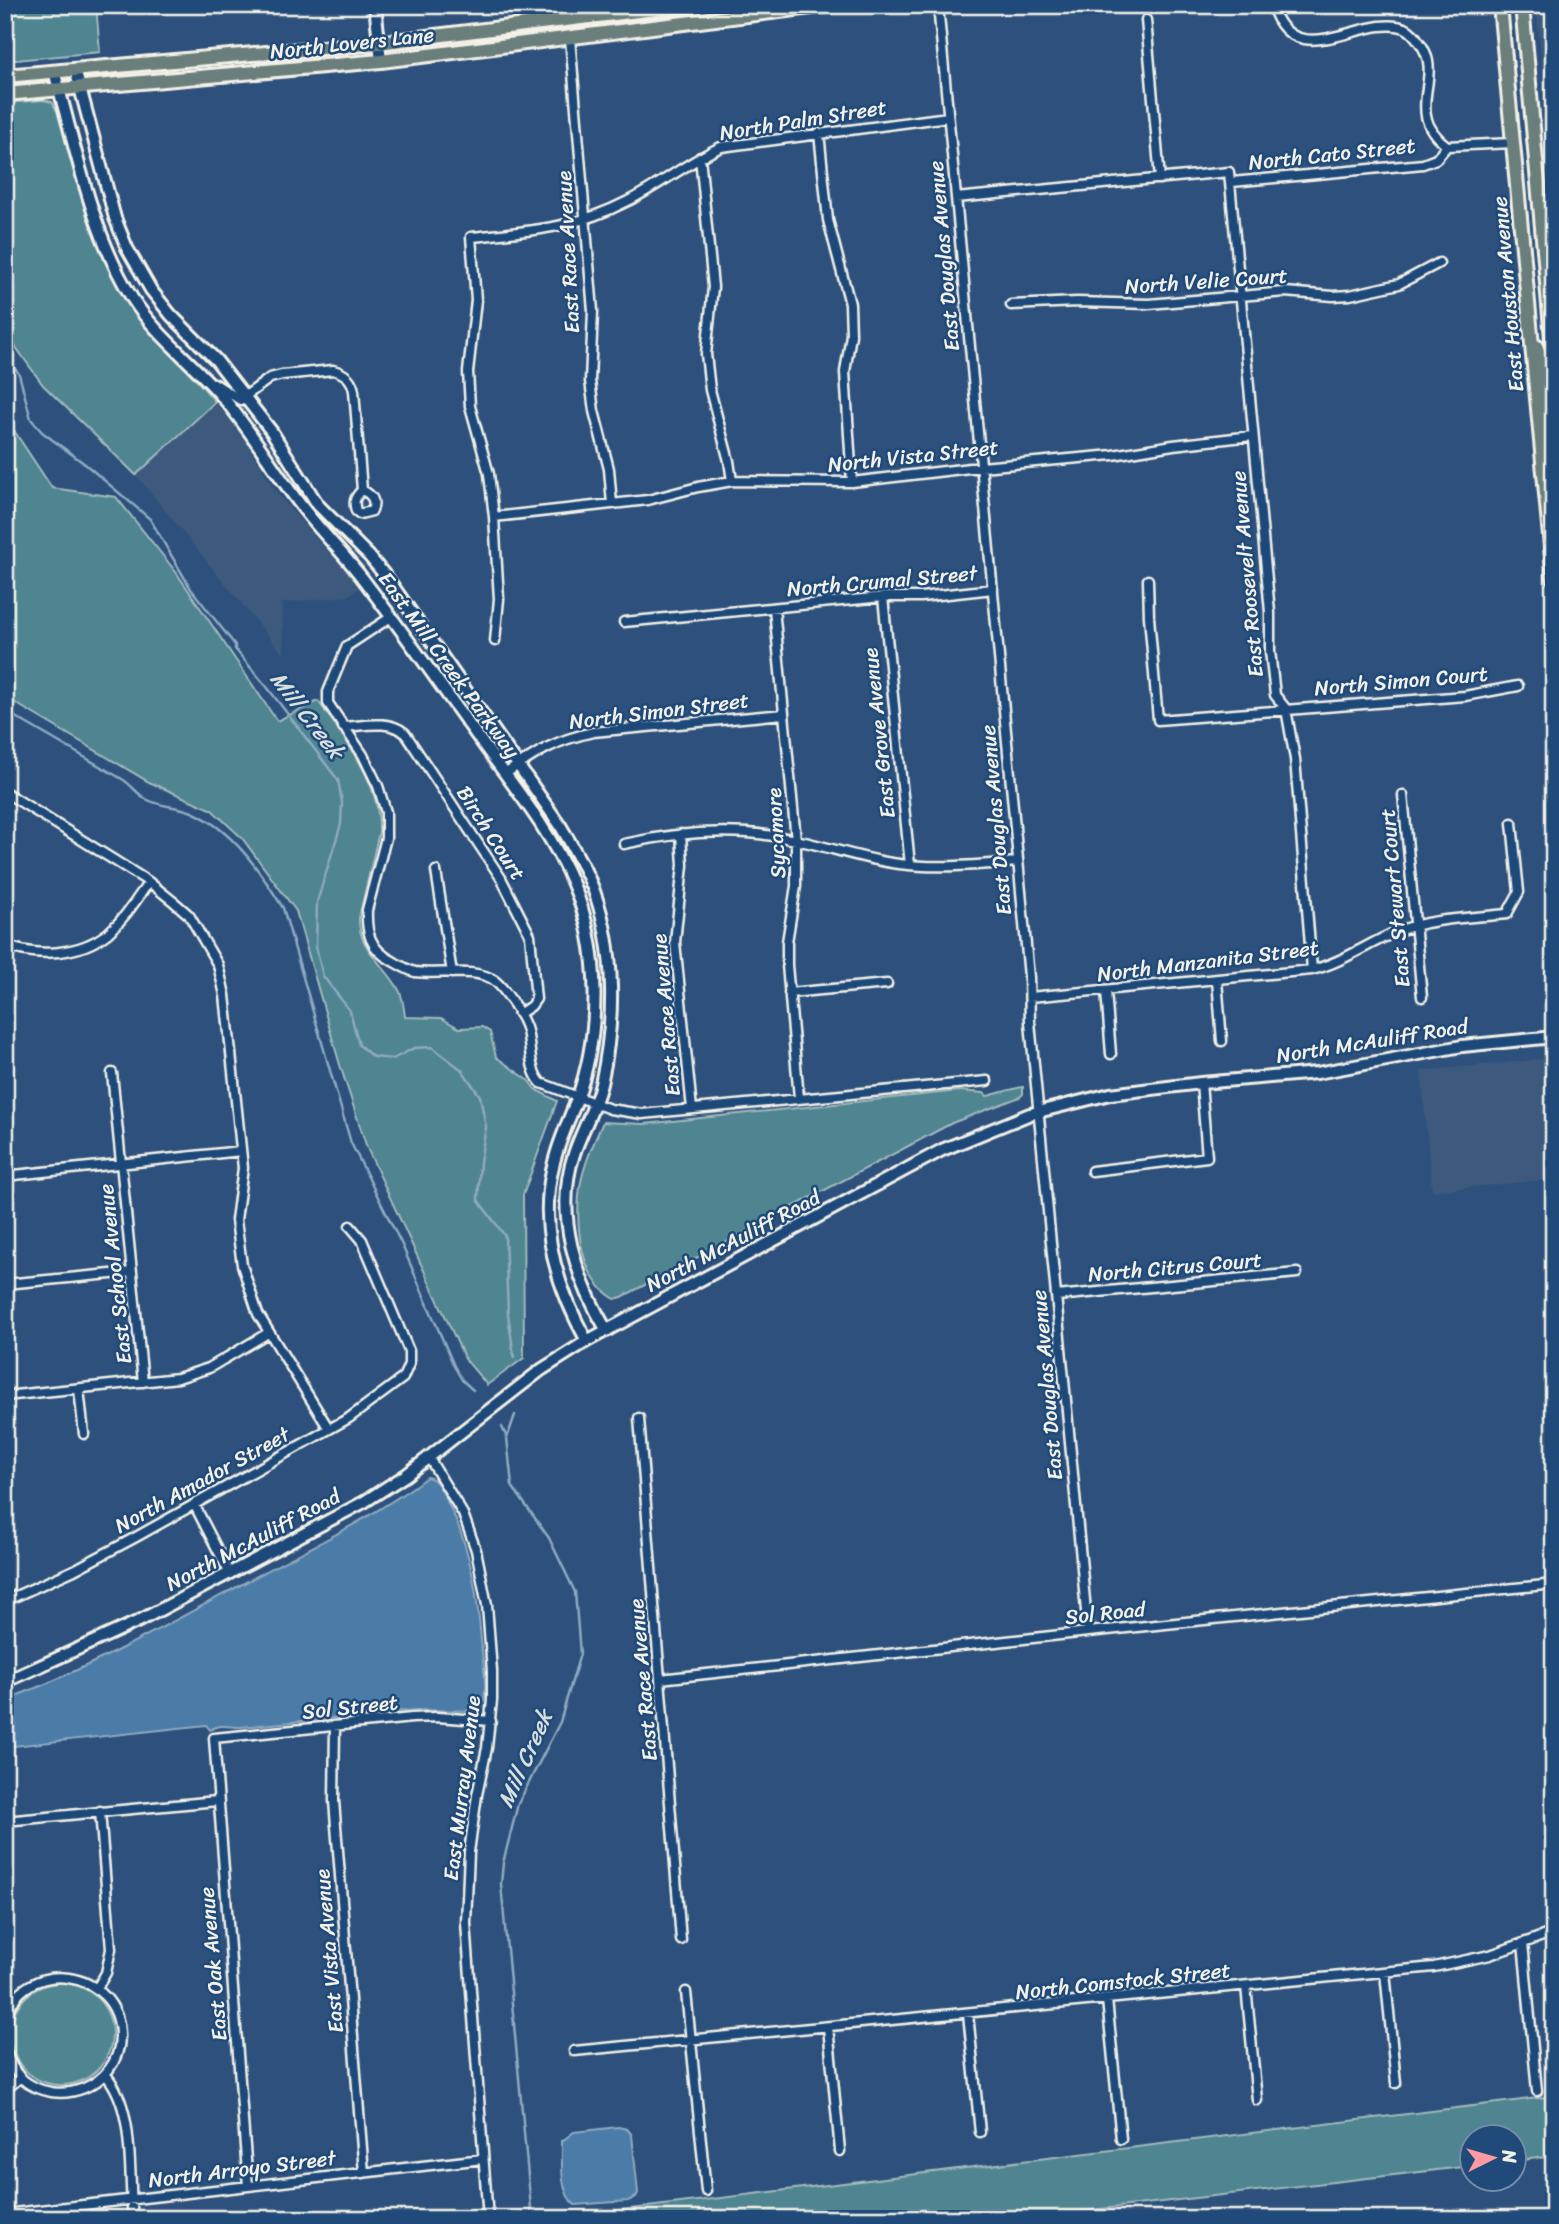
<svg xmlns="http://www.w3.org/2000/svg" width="1559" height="2224" viewBox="0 0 1559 2224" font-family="Sriracha,sans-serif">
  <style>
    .built { fill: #3d5a7e }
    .green { fill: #4f8491; stroke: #a2babc; stroke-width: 2 }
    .water { fill: #4b7ba8; stroke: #8faac2; stroke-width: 2 }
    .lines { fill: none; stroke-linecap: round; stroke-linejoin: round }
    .stream { stroke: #8faac2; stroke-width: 2.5 }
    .street-casing { stroke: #f4f1e8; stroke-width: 13 }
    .secondary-casing { stroke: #f4f1e8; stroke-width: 16 }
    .primary-casing { stroke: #f4f1e8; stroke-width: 18 }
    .street { stroke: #1f4a7a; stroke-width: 8 }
    .secondary { stroke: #1f4a7a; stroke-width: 10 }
    .primary { stroke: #6b7f7c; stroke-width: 12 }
    .labels { text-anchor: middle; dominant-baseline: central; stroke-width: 5; stroke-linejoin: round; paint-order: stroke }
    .street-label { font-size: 21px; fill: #f4f1e8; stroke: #1f4a7a }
    .water-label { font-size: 23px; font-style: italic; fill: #dbdfde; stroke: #1f4a7a }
  </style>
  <rect width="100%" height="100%" fill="#2d517c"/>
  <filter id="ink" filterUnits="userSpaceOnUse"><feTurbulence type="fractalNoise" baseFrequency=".0143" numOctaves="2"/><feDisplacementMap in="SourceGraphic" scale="14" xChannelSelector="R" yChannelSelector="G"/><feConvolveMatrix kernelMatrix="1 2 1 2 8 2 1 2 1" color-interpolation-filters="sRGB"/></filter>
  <g filter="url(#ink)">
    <path class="built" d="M1536,5h18v240l-10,-105v-54z
      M215,402l26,32 35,58 42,49 43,45 -13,10 -66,7 2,52 -148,-180z
      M1554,1058v121l-122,12 -11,-120z"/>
    <path class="green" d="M5,5h91l4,47 -95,9z
      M43,100l9,2 5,9c19,67 33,137 74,195 24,35 58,62 84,96l-79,73 -93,-90 -38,-53v-229z
      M5,417l47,71 64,9 60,75 101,149 41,-20c27,39 63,80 61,131l-20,86c-1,32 26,46 40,72 4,8 5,18 6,27l36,1 18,10 23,-1 8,5 6,25 32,23 7,9 22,12 -34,94 1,163 -37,27 -22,-26 -98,-211 -27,-83 -44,-154 -54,-73 -31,-29 -62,-27 -144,-85z
      M1023,1087v7l-3,3 -68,26 -330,174 -7,2c-34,-19 -39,-68 -36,-104 2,-25 14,-50 24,-73l41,2 315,-33 25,2 3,3c13,-3 23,-7 36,-9z
      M10 2034a51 51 0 1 1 102 0a51 51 0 1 1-102 0Z
      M1554,2096v60l-40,5v-25h-42l-1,30 -456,53h-466z"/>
    <path class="water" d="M427,1477c12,3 14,13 20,24 25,48 31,98 35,151 2,18 7,43 -2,59l-65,-1 -175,17c-11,0 -20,-4 -30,3l-4,-5 -201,22v-47c84,-31 162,-75 241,-118 61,-33 125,-63 181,-105z
      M618,2127l9,2 5,6 6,58 -2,4 -8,4 -53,4c-16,-12 -13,-46 -13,-64l12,-9z"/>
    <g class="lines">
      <path class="stream" d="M5,356l14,18 12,45 11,13 43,32 65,55 41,70 44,56v4l32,38 71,93 4,22 -1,22 -24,78 -1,45 7,29 27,35 9,34 14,12 20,2 21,-11 18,-1 30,23 18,26 6,31 -6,35 -2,38 27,36 3,78 6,43
        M5,711c39,23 78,45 117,68 9,5 15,15 24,20 14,8 31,7 46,13 40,17 69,60 91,96l68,235 51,102 52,121 8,14 11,10
        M515,1415l-8,23 5,48 37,52 26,54 5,62 -20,68 -42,82 -15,59 -2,21 31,335
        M502,1427l5,11"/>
      <defs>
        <path id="street" d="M938,5l91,972 1,45 58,610
          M1272,5c21,72 92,7 133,23 7,3 11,9 15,15 26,35 -19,68 27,103
          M1146,20l14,159
          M570,38l23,273 -3,70 4,30 15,58 3,35
          M819,133l9,87 22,84 1,31 -6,37 7,110
          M700,157l13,130 -7,67 4,36 19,71 3,20
          M1232,182l191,-18 13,-5 11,-13 66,-3
          M956,198l273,-26 41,440v39l5,44 11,14 9,50 17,211
          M1011,305l66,-3 72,2 136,-12 48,4 17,-1 49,-11 40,-21
          M214,383l26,17 30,-22 12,-3 51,-5c12,3 19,9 21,21l8,99c-7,7 -9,11 -6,21l4,3 12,-3c4,-11 0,-16 -10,-21
          M494,517l154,-17 50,-13 34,-6 120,1 118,-14 143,-13 60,-10 79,-9
          M1148,580l1,37 9,103 307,-24 53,-10
          M883,597l27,268
          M774,608l22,232v46l-9,56v23l12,133
          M391,617l-44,29 -19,46v11l35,52 15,31 8,26v26l-19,72c-1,22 3,39 24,50 7,4 16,10 24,12 22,3 62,-5 80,9 10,8 29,37 32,50 4,17 2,39 14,52l69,26 32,5 345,-33
          M624,622l259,-25h38l72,-8
          M495,641l4,-42 -5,-82 -5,-43 -19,-68 -2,-34 8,-72 -5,-63c59,-6 103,-8 157,-36 32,-16 60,-39 93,-54l227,-30
          M343,727c21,-1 45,-8 62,6l96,145 29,57 6,64 -5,7 -12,8
          M505,774c33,-22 48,-33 88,-42l191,-18
          M5,792l144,90 25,20 15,13 29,50 7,30 18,173 -7,52 6,45 16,49 71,115
          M1403,795l19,202
          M681,834l2,31 -8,77 17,167
          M624,844c58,-13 117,-17 176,-3 33,7 65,19 99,23 40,5 78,1 118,-2
          M436,871l16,102
          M5,945c32,13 75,10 103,-12 17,-15 28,-33 41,-51
          M1217,980l5,61
          M1106,991l5,63
          M789,993l98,-9
          M1030,997l282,-27c31,-8 55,-26 84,-38 34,-14 75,-14 111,-18l12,-22 -7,-69
          M112,1073l31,309
          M1092,1171l115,-14 -6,-74
          M5,1176l236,-25
          M5,1284l127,-12
          M1057,1296l240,-23
          M79,1389l5,45
          M5,1396l173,-18 31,-10 59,-35
          M639,1418l42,522
          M429,1458l34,56 13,36 11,55 5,66v29l-5,48 -10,47 -8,57 -3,71 22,296
          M194,1504l36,70
          M5,1601l69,-31 62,-33 213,-119 54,-40 6,-14v-13l-47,-111 -12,-14
          M660,1679l428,-47 466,-48
          M335,1726l-1,75 30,372
          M5,1821l212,-20
          M1523,1943l14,148
          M1385,1972l11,111
          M1246,1986l11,114
          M97,1988l9,-15 5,-24 -11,-138
          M686,1992l20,199
          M5,1994l9,7
          M1107,2000l14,139
          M968,2014l12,118
          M5,2021c15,-67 116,-53 115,16 -1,50 -63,73 -99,41 -8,-8 -12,-18 -16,-28
          M828,2027l12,124
          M574,2051l860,-84 56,-12 64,-23
          M105,2074c31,34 23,101 28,145
          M5,2090l16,-13
          M248,2186l-34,-448 198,-20 25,-1 54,4
          M5,2214l478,-55"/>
        <path id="secondary" d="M375,5l6,56
          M75,69l40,149 12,30 24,42 20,25 45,45 56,72 46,73 51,51 19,23 172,246c12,21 25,42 34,66 22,60 21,131 7,193 -6,24 -19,46 -27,70 -20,60 2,125 33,177
          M54,71c22,76 36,159 78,227 24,38 64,67 93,102 30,36 52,76 81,112 18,23 39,43 57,67 41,54 80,110 120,165 32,44 69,89 90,140 28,65 28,149 4,215 -12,31 -24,55 -28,90 -6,54 12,106 38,152
          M5,1682l134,-61 225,-119 42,-27 135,-105 46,-29 355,-191 88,-36 80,-20 91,-11 116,-10 145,-27 92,-9"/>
        <path id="primary" d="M1500,5l54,574
          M1522,5l32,356
          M5,76l373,-33 309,-38
          M5,94l376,-33 447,-56
          M1536,346l8,18 10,106"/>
      </defs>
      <use href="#street" class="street-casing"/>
      <use href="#secondary" class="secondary-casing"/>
      <use href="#primary" class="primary-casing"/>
      <use href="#street" class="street"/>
      <use href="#secondary" class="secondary"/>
      <use href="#primary" class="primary"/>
    </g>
  </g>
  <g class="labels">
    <g class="street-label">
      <text transform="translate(352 43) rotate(-6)">North Lovers Lane</text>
      <text transform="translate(803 120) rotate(-9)">North Palm Street</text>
      <text transform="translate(1332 154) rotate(-6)">North Cato Street</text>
      <text transform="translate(568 252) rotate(-93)">East Race Avenue</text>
      <text transform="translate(944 256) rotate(-95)">East Douglas Avenue</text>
      <text transform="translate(1206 281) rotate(-4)">North Velie Court</text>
      <text transform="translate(1508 294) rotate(-95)">East Houston Avenue</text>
      <text transform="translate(913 456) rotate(-6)">North Vista Street</text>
      <text transform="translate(1247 574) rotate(-95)">East Roosevelt Avenue</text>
      <text transform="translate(882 581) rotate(-5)">North Crumal Street</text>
      <text transform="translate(449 665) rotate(54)">East Mill Creek Parkway</text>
      <text transform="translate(1401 681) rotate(-5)">North Simon Court</text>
      <text transform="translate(659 711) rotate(-7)">North Simon Street</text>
      <text transform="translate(879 733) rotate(-96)">East Grove Avenue</text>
      <text transform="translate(996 820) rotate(-95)">East Douglas Avenue</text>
      <text transform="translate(491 833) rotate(57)">Birch Court</text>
      <text transform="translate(776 833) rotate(-93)">Sycamore</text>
      <text transform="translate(1395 898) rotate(-95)">East Stewart Court</text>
      <text transform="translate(1208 961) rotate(-7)">North Manzanita Street</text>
      <text transform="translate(666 1015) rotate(-95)">East Race Avenue</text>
      <text transform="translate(1372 1041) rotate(-9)">North McAuliff Road</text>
      <text transform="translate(733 1241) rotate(-28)">North McAuliff Road</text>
      <text transform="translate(1175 1267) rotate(-5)">North Citrus Court</text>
      <text transform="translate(115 1274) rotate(-96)">East School Avenue</text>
      <text transform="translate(1047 1385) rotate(-95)">East Douglas Avenue</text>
      <text transform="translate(202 1480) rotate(-29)">North Amador Street</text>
      <text transform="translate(253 1540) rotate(-28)">North McAuliff Road</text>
      <text transform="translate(1105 1613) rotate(-6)">Sol Road</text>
      <text transform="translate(643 1680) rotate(-95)">East Race Avenue</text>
      <text transform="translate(350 1707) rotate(-6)">Sol Street</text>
      <text transform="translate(462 1788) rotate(-83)">East Murray Avenue</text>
      <text transform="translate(329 1951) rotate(-95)">East Vista Avenue</text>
      <text transform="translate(213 1964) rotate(-95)">East Oak Avenue</text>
      <text transform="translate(1123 1981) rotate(-6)">North Comstock Street</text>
      <text transform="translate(242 2169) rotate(-7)">North Arroyo Street</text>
    </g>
    <g class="water-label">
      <text transform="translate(307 715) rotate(52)">Mill Creek</text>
      <text transform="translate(525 1759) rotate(-66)">Mill Creek</text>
    </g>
  </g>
  <rect width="1559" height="2224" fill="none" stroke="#1f4a7a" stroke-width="28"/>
  <rect x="14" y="14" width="1531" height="2196" fill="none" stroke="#f4f1e8" stroke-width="2.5" filter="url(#ink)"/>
  <g transform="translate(1493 2158) rotate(85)"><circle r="33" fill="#1f4a7a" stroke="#748da6" stroke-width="2"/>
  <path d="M0-5L12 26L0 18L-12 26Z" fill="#ff9aa2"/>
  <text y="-10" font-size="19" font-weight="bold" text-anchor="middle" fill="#f4f1e8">N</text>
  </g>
</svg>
